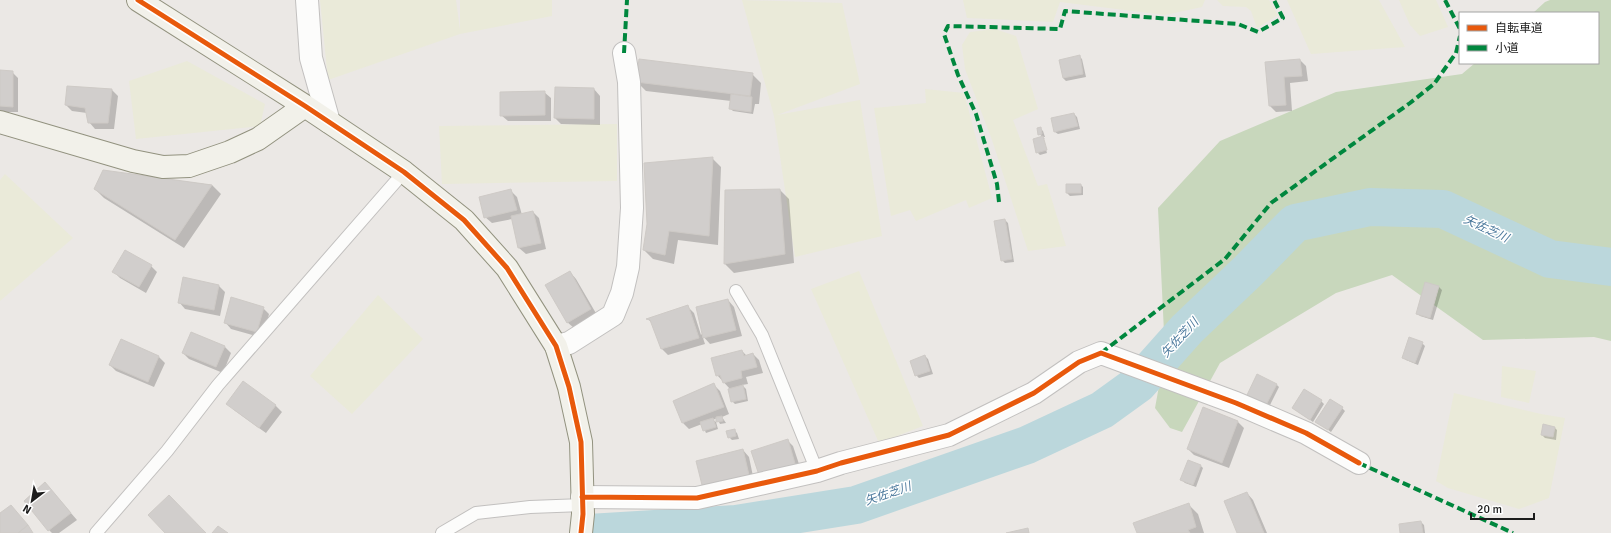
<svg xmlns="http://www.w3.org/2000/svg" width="1611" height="533" viewBox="0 0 1611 533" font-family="Signika,'Noto Sans JP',sans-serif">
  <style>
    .farmland { fill: #eaead9 }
    .forest { fill: #c8d7bc }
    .shadow { fill: #0003 }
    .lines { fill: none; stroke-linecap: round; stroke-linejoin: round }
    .river { stroke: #bbd7dc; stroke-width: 38 }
    .building { fill: #d1cecc; stroke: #cecac6 }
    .lane-casing { stroke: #c2c0bf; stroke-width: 14 }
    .street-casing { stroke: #c2c0bf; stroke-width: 24 }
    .secondary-casing { stroke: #92927f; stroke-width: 24 }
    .lane { stroke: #fcfcfb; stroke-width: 12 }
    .street { stroke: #fcfcfb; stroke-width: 22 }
    .secondary { stroke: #f2f1ea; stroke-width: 22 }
    .quiet { stroke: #00873e; stroke-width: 4; stroke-dasharray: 8 4; stroke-linecap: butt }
    .cycleway-casing { stroke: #fff; stroke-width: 8 }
    .cycleway { stroke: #e8590c; stroke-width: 5 }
    .labels { text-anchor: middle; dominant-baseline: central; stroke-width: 3; stroke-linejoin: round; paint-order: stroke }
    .water-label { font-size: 12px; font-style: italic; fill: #4d7a9d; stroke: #fff }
  </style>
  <rect width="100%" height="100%" fill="#ebe8e5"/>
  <path class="farmland" d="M320,0h136l4,30v-30h92v16l-92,18 -132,46z
    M742,0l100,3 18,81 -83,31 83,-15 22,136 -87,21 -21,-141z
    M963,0h242l-3,7 -37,8 -105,-13 -7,20 -86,-4z
    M1217,0h52l9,15 -21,13 -6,-17 -5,-4 -23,-1z
    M1287,0h92l26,47 -94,7z
    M1399,0h37l12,27 -28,9 -10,-11z
    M995,29l21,7 22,73 -25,11 25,66 9,-2 19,62 -38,5 -36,-111 -27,-71 -3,-24 8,-13z
    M187,61l78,43 -5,22 -124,13 -7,-58z
    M925,89l39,4 28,105 -23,10 -3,-8 -50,21 -6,-11 -19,6 -17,-108 52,-5z
    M617,124v57l-175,3 -3,-58z
    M5,174l68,64 -73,63v-121z
    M859,271l64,155 -44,17 -68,-154z
    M378,295l45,44 -71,75 -42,-38z
    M1502,366l34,5 -7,32 -28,-6z
    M1454,393l87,21 24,4 -16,80 -30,11 -71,-21 -12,-7z"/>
  <path class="forest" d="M1550,0h61v341l-17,-4 -111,3 -91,-65 -56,18 -116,70 -38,69 -12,-4 -15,-20 10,-55 -7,-145 62,-67 116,-49 126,-18 13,-11h123v-50h-65l12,-11z"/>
  <path class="shadow" d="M1079,56l3,3 4,18 -20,4 -3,-3z
    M1300,60l6,6 2,15 -18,2 2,28 -16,1 -6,-6 -4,-43z
    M0,71l12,1 6,6v34h-18z
    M752,74l9,9 -2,21h-4l-2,10 -20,-3 -3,-3 1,-7 -85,-10 -9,-9z
    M68,87l44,3 6,6 -4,33h-19l-6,-7 -2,-9 -15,-2 -6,-6z
    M556,88l38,1 6,7v29l-39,-1 -6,-6z
    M544,92l7,6v23h-43l-7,-6z
    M1074,114l3,3 3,12 -22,5 -3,-2z
    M1040,128l3,3 2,6h-3l3,2h-2l4,14 -7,2 -3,-3 6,-15 -4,-3z
    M712,158l9,9 -3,78 -40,-5 -4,24 -21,-5 -9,-9z
    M104,171l108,14 9,9 -37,54 -80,-50 -9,-9z
    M1081,185l2,2v8l-13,1 -3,-3z
    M780,190l9,9 5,64 -60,10 -9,-9z
    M511,191l6,6 5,18 11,-3 6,6 7,31 -20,5 -7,-6 -7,-29 -20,4 -7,-6z
    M1005,220l3,3 6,39 -9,1 -3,-3z
    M151,266l6,6 -11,21 -26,-15 -6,-6z
    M570,272l6,7 21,36 -23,13 -7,-6z
    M184,278l35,8 6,6 -5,24 -35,-7 -6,-7z
    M1439,287l3,3 -9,30 -13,-4 -3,-3z
    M728,300l6,7 8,29 -32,8 -8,-9 3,9 -37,11 -7,-7 -8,-24 -5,-5 40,-12 6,6 7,22z
    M263,308l6,6 -6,24 -32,-9 -6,-7z
    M192,333l33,14 6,6 -8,20 -34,-14 -6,-6z
    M121,340l38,17 6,6 -11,24 -38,-16 -6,-6z
    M1422,343l3,3 -7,19 -12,-5 -3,-3z
    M742,351l5,5 6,-2 6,6 4,13 -17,4 2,7 -6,1 4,4 2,12 -13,3 -3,-3 -2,-12 -13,-14z
    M925,356l3,3 5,15 -14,4 -3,-3z
    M243,382l33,24 6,6 -16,21 -32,-23z
    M713,384l7,7 9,23 -7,3 4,6 -6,1 -3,-6 -4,2 3,2 2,7 -12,4 -4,-9 -13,5 -6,-6 -9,-22z
    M1276,384l3,3 -10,20 -20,-12z
    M1321,401l3,3 -11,18 -20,-14z
    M1342,408l3,3 -14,21 -14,-10z
    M1204,409l34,13 6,6 -15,40 -35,-13 -6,-6z
    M1554,427l3,3 -1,10 -11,-2 -3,-3z
    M734,430l3,3 2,6 -7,1 -3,-3z
    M787,440l6,6 9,27 -42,4z
    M743,450l6,7 5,24 -45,10 -6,-6z
    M1200,465l3,3 -7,19 -11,-4 -3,-3z
    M51,490l26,30 -18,13h-7l-3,-3z
    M1247,493l6,7 14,33h-29z
    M1189,505l9,9 6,19h-66z
    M1421,522l3,3 1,8h-24z"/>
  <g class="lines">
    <path class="river" d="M589,533l147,-9 120,-19 171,-60 75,-35 36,-26 49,-55 61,-58 47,-48 75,-16 73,2 107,50 61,8"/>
  </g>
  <path class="building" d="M1080,55l3,19 -20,4 -4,-18z
    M639,59l114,14 -3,23 -114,-14z
    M1300,59l2,17 -18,1 2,28 -17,1 -4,-44z
    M0,70l13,1v36l-13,-1z
    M67,86l45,3 -4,34h-20l-3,-15 -20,-3z
    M555,87l39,1v31l-40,-1z
    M545,91v24l-45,1v-24z
    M731,94l21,3 -1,15 -22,-3z
    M1074,113l4,13 -24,6 -3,-14z
    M1041,127l1,7 -4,1 -1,-7z
    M1043,136l4,14 -11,3 -3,-14z
    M713,157l-4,79 -40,-5 -4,24 -22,-5 4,-26 -3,-61z
    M103,170l109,15 -37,55 -81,-51z
    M1066,184h15v9h-15z
    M511,189l6,21 -33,8 -5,-21z
    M780,189l5,65 -61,10 1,-74z
    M533,211l8,32 -23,5 -7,-32z
    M1005,219l7,40 -11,2 -7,-40z
    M125,250l27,15 -13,22 -27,-15z
    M570,271l21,38 -24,14 -22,-38z
    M183,277l36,8 -5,25 -36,-7z
    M1425,282l14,4 -9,32 -14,-4z
    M231,297l33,10 -7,25 -33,-9z
    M728,299l8,31 -33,8 -7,-31z
    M688,305l11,33 -38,11 -11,-29 -4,-1z
    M191,332l34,14 -9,21 -34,-14z
    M1409,337l14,5 -8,21 -13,-5z
    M121,339l38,17 -11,26 -39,-17z
    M742,350l2,6 9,-3 4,14 -16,4 1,7 -19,5 -3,-8 -4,1 -5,-18z
    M925,355l5,16 -15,5 -5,-15z
    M1257,374l20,10 -11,21 -19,-10z
    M243,381l33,24 -17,23 -33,-24z
    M714,383l10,24 -42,16 -9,-22z
    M743,385l3,14 -15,3 -3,-13z
    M1304,389l18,11 -12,20 -18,-12z
    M1330,399l13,8 -15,23 -13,-8z
    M1203,407l35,14 -16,42 -35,-14z
    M722,416l1,5 -7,1v-5z
    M713,418l3,9 -13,4 -3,-9z
    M1543,424l12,3 -2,10 -12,-2z
    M735,429l1,7 -8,2 -2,-7z
    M788,439l8,28 -36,11 -9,-27z
    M743,449l6,26 -47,10 -6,-24z
    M1188,460l13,5 -8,20 -13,-5z
    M45,482l26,31 -23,18 -24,-30z
    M1247,492l17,41h-27l-13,-32z
    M169,495l37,38h-41l-17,-18z
    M1189,503l7,24 -8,3 2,3h-53l-4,-10z
    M11,505l17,20 -10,8h-18v-20z
    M1421,521l2,12h-23l-1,-9z
    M28,525l5,8h-15z
    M218,526l10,7h-16z
    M1028,528l1,5h-23z"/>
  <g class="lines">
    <defs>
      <path id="lane" d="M736,291l26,44 55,136
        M96,533l71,-82 51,-66 186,-213
        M442,533l34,-20 54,-6 53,-2"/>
      <path id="street" d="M307,0l4,58 18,64
        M556,346l13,-3 44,-28 9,-22 6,-26 4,-59 -3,-126 -5,-29
        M582,497l115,1 120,-27 24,-8 108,-28 85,-42 45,-31 22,-9 135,50 70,30 53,30"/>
      <path id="secondary" d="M138,0l167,106 99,66 60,48 43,48 49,78 13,41 12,55 2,72 -2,19
        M0,122l133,39 30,6 26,-1 41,-14 28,-13 47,-33"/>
    </defs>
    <use href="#lane" class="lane-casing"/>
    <use href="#street" class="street-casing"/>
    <use href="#secondary" class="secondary-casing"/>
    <use href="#lane" class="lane"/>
    <use href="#street" class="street"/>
    <use href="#secondary" class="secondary"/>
    <path class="quiet" d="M1445,0l15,29
      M624,53l3,-53
      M999,202l-2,-18 -21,-70 -18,-39 -14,-41 4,-8 112,3 5,-18 173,13 20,8 25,-14 -9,-18
      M1101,353l124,-94 46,-56 139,-100 24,-19 22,-31 4,-17
      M1359,463l154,70"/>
    <defs>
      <path id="cycleway" d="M138,0l167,106 99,66 60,48 43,48 49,78 13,41 12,55 2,72 -2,19
        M582,497l115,1 120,-27 24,-8 108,-28 85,-42 45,-31 22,-9 135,50 70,30 53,30"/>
    </defs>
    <use href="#cycleway" class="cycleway-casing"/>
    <use href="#cycleway" class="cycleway"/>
  </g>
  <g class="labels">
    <g class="water-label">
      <text transform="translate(1486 229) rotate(25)">矢佐芝川</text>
      <text transform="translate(1180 338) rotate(-47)">矢佐芝川</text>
      <text transform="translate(888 494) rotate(-19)">矢佐芝川</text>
    </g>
  </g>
  <rect x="1459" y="12" width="140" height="52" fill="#ffffff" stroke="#a4a4a4"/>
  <rect x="1467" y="25" width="20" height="6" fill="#e8590c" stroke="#a4a4a4"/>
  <text x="1495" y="32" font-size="12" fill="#1c1c1c">自転車道</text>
  <rect x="1467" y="45" width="20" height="6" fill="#00873e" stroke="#a4a4a4"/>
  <text x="1495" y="52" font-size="12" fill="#1c1c1c">小道</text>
  <g transform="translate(32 501) rotate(211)" stroke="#ffffff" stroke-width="3" paint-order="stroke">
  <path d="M0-3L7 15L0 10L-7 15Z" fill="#1c1c1c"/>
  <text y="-6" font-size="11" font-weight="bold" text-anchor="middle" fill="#1c1c1c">N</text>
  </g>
  <path d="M1471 513v6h63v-6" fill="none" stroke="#1c1c1c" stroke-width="2"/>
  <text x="1477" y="513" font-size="12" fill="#1c1c1c" stroke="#ffffff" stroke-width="3" paint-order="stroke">20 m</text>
</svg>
